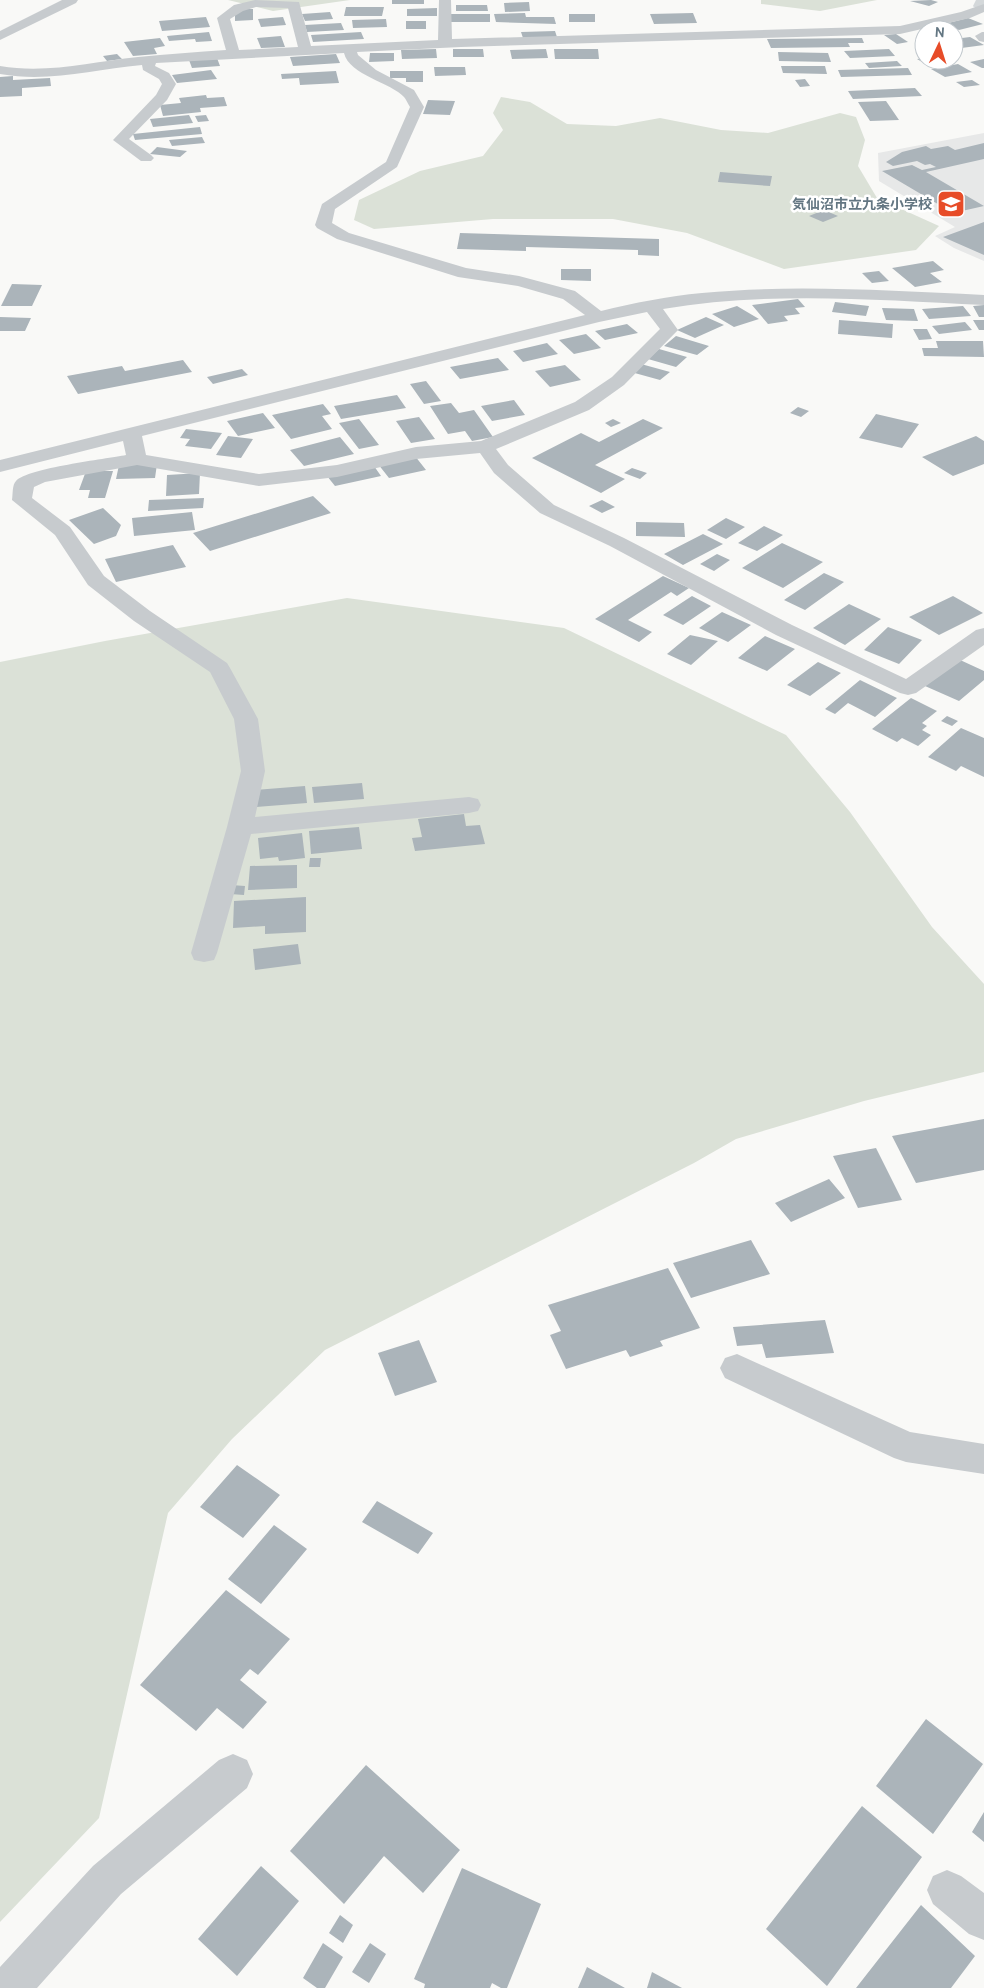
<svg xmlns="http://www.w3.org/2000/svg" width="984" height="1988" viewBox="0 0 984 1988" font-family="Cabin,'Noto Sans JP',sans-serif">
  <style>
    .built { fill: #e7e8e8 }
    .green { fill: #dbe1d7 }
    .building { fill: #abb4ba }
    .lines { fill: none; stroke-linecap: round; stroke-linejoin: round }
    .trunk-tunnel { stroke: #d4d8da; stroke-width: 14; stroke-dasharray: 14 7; stroke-linecap: butt }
    .minor { fill: #c7cbce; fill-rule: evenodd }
    .labels { text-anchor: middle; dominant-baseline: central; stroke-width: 5; stroke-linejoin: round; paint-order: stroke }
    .far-poi-label { font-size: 14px; font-weight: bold; fill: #637682; stroke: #fff; text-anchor: end }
  </style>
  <rect width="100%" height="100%" fill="#f9f9f7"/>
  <path class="built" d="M984,133v128l-30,-13 -19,-12 20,-9 -76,-46 -1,-28z"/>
  <path class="green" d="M228,0h122l-77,11z
    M761,0h116l-57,11 -59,-7z
    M501,97l29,5 37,22 49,2 44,-8 61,12 47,3 72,-20 16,4 9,23 -7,26 19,32 62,28 -23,24 -132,19 -97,-36 -74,-14h-120l-119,10 -20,-9 5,-20 61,-29 63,-15 20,-26 -10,-17z
    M347,598l217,30 222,107 64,77 82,115 52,57v88l-120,29 -128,38 -42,24 -369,187 -93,89 -64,74 -69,305 -99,104v-1260l105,-21z"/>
  <path class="building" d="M392,0h32v4h-32z
    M931,0l7,2 -9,4 -19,-5z
    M529,2l1,9 -25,1 -1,-9z
    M456,5h31l1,6h-32z
    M346,7h38l-2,9h-38z
    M437,8v8h-30v-7z
    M235,9h18v11l-18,1z
    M330,12l3,7 -28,2 -3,-7z
    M525,13l1,4h28l2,7 -60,-2 -2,-8z
    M693,13l4,10 -43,1 -4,-10z
    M451,14h39v8h-39z
    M569,14h26v8h-26z
    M206,17l4,10 -48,4 -3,-10z
    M283,17l3,8 -25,2 -3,-8z
    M968,18l15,6 -24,6 -15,-6z
    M386,19l1,8 -34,1 -1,-8z
    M406,21h20v8h-20z
    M341,23l3,7 -37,2 -2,-7z
    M555,31l2,6 -34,1 -2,-6z
    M209,32l3,9 -16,1 -1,-3 -26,2 -2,-5z
    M361,32l3,7 -51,3 -2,-7z
    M896,34l12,8 -11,2 -13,-9z
    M281,36l4,11 -24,1 -4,-10z
    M970,37l14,8 -30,4v-10z
    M160,38l5,8 -11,2 3,6 -24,2 -9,-14z
    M862,38l2,5h-16l2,4 -79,1 -4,-9z
    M436,49l1,9 -35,1 -1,-9z
    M453,49h30l1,8h-31z
    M546,49l2,9 -36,1 -2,-9z
    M554,49h44l1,10h-44z
    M889,49l6,7 -45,2 -6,-7z
    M778,52l50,1 3,9 -52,-1z
    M370,53h24v8l-25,1z
    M117,54l5,5 -15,2 -4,-5z
    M336,54l4,9 -47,3 -3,-9z
    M217,58l3,8 -28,2 -3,-8z
    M924,58v2h12l6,4 -13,2 -12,-7z
    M984,59v9h-2l-12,-6z
    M897,61l5,5 -33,2 -4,-5z
    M958,64l14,8 -27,5 -14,-8z
    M781,66h44l2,8 -44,-1z
    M434,67h31l1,8 -31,1z
    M908,68l4,7 -71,2 -3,-7z
    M211,70l6,9 -40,4 -5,-8z
    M336,71l3,12 -39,2 -1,-7 -17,1 -1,-5z
    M390,71h33v11h-17v-4h-16z
    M13,76v4l37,-2 1,8 -29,2v8l-22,1v-20z
    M805,79l5,7 -10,1 -5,-7z
    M972,80l8,5 -16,2 -8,-5z
    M915,88l7,8 -69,3 -5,-8z
    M206,95l1,3 17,-1 3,9 -27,2 1,4 -38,4 -3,-11 21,-2 -2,-5z
    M428,100l27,1 -5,14 -27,-1z
    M886,101l13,19 -29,1 -12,-19z
    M189,115l4,8 -40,4 -3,-8z
    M206,115l3,6 -11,1 -3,-6z
    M200,127l2,7 -67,6 -2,-6z
    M202,137l3,6 -33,3 -3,-6z
    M984,143v16l-58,13 58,34 -31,7 -71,-42 30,-6 10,5 14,-3 -6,-3 -5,1 -8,-4 -24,5 -7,-4 16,-10 24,-6 5,3 17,-3 7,4z
    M157,147l30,4 -7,6 -30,-3z
    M720,172l52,4 -2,10 -52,-4z
    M824,210l14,6 -15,6 -14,-6z
    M984,222v33l-41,-18z
    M460,233l199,6v17l-21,-1v-5l-112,-3v4l-69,-2z
    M933,261l11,9 -14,3 12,9 -27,5 -23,-19z
    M561,269h30v12l-30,-1z
    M879,271l10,10 -17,2 -10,-10z
    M12,284l30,1 -10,21h-31z
    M798,299l7,8 -10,1 5,6 -16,2 4,5 -20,3 -16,-19z
    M835,302l34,4 -3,10 -34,-4z
    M984,305v12h-5l-6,-11z
    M737,306l22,13 -25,8 -22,-13z
    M963,306l8,10 -42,3 -7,-10z
    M882,308l32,1 4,12 -32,-1z
    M0,317l31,1 -6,13h-25z
    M706,317l18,8 -29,13 -18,-8z
    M839,320l54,4 -1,14 -54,-4z
    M973,320h11v10h-5z
    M965,322l7,8 -33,4 -7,-8z
    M627,324l11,9 -33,7 -10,-9z
    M913,329h14l5,10 -13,1z
    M586,334l15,14 -27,6 -15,-14z
    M676,336l33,10 -12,9 -33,-9z
    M936,341h47l1,16 -60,-1 -2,-8h16z
    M547,343l11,11 -35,8 -10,-11z
    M659,349l28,8 -11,10 -28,-8z
    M498,358l11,12 -49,9 -10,-12z
    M183,360l9,12 -114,22 -11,-18 55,-10 3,5z
    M641,364l29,8 -10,8 -29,-8z
    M565,365l16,15 -31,7 -15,-16z
    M242,369l6,6 -35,9 -6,-7z
    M426,381l15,20 -17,3 -14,-20z
    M397,395l9,13 -65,11 -7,-13z
    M514,400l11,15 -33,6 -11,-15z
    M451,403l8,10 15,-3 19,27 -21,4 -7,-10 -17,3 -18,-28z
    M323,404l8,10 -9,2 10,13 -41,10 -19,-24z
    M798,407l11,4 -8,6 -11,-4z
    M263,413l12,15 -37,8 -11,-15z
    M876,414l43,10 -17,24 -43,-10z
    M419,417l16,22 -24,4 -15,-22z
    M359,419l20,26 -20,4 -20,-26z
    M613,419l8,4 -10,4 -6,-4z
    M643,419l20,9 -68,37 30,14 -24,14 -69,-35 49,-25 18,9z
    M186,429l36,4 -11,16 -26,-3 5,-7 -10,-1z
    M228,436l25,3 -12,19 -25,-3z
    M976,436l8,5v23l-31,12 -31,-19z
    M340,437l14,17 -50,12 -14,-16z
    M415,456l11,14 -37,8 -11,-14z
    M157,464l-2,14 -39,1 3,-14z
    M374,466l7,10 -46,10 -8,-10z
    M632,468l15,5 -7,6 -16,-6z
    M86,471h27l-8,27h-17l2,-8h-11z
    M200,473l-1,21 -33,2 1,-21z
    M313,496l18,17 -121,38 -17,-18z
    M204,498l-1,10 -55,3 1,-11z
    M602,500l13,7 -13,6 -13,-7z
    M103,508l18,17 -5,11 -22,8 -25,-24z
    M192,512l3,18 -61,6 -2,-18z
    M726,518l19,9 -19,12 -19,-9z
    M636,522l48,1 1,14 -49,-1z
    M764,526l19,9 -26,16 -19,-8z
    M703,534l20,10 -40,21 -19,-11z
    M782,543l41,19 -40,26 -41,-20z
    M173,545l13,22 -70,15 -11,-23z
    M717,554l13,6 -16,11 -14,-7z
    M824,573l20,9 -39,28 -21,-10z
    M663,576l26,12 -12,8 -6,-4 -43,28 24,12 -13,10 -44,-23z
    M692,596l19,10 -28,19 -20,-10z
    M953,596l30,17 -44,22 -30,-18z
    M849,604l32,15 -36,26 -32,-17z
    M722,612l29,13 -23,17 -29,-14z
    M888,627l34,13 -23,24 -35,-14z
    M690,635l28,6 -27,24 -24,-11z
    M765,636l30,13 -28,22 -29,-13z
    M958,659l26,12v9l-25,21 -34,-15z
    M818,662l23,11 -31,23 -23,-11z
    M860,680l37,18 -22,19 -27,-14 -13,11 -10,-5z
    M911,698l26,13 -15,12 5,3 -5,4 9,5 -13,11 -16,-8 -5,4 -25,-13z
    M947,716l11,5 -6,5 -11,-5z
    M961,728l23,10v39l-23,-11 -5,5 -28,-14z
    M362,783l2,16 -50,4 -2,-16z
    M305,786l2,17 -51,4 -1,-17z
    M464,814l2,12 14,-1 5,19 -70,7 -3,-13 10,-1 -4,-18z
    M359,827l3,22 -51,5 -2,-23z
    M302,833l3,25 -26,3 -1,-4 -18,2 -2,-21z
    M310,858h11l-1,9h-11z
    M297,865v23l-49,2 2,-24z
    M231,885l14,1 -1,9 -14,-1z
    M306,897v35l-41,2v-8l-32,2 1,-27z
    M298,944l3,20 -46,6 -2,-21z
    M984,1119v51l-68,13 -24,-47z
    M876,1148l26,52 -44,8 -25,-52z
    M829,1179l16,19 -54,24 -16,-19z
    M751,1240l19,34 -79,24 -18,-35z
    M668,1268l32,60 -40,13 3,5 -33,11 -4,-7 -60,19 -16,-34 11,-4 -13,-26z
    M825,1320l9,33 -68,5 -4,-14 -25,2 -4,-19z
    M419,1340l18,42 -42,14 -17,-43z
    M237,1465l43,30 -37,43 -43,-31z
    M377,1501l56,32 -15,21 -56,-32z
    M274,1525l33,24 -46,55 -33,-25z
    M226,1590l64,49 -32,36 -8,-6 -10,11 27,22 -24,27 -26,-21 -21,23 -56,-46z
    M926,1719l57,45 -50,70 -57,-48z
    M366,1765l94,85 -37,43 -39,-37 -40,48 -54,-53z
    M862,1806l60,51 -95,129 -61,-57z
    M984,1812v30l-12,-10z
    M261,1866l38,35 -62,75 -39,-37z
    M462,1868l79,36 -34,84h-6l-9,-5 -2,5h-66l1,-4 -11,-5z
    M921,1905l54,51 -24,32h-95z
    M340,1915l13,10 -10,18 -14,-10z
    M323,1943l20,14 -18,31h-8l-14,-10z
    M370,1943l16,11 -17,29 -17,-11z
    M587,1967l38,21h-47z
    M652,1972l30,16h-35z"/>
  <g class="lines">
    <path class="trunk-tunnel" d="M976,0l8,4"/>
    <path class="minor" d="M62,0h16l-2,3 -76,37v-9z
      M255,0l44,2 12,44 127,-6 1,-40h12l1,39 448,-13 61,-14 23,-8v8l-14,6 -70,16 -439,13 -104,5 1,3 18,15 38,20 10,17 -27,60 -62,42 -3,14 17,10 117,35 53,8 56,15 26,20c33,-8 67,-15 101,-18 94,-9 188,-2 282,2v10c-107,-5 -215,-14 -321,4l15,21 -54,55 -35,25 -93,39 12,16 46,40 70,33 168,87 114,54 70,-49 8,-2v17l-68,48 -8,2 -8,-2 -124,-58 -166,-89 -70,-33 -46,-40 -14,-20 -64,6 -79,18 -78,9 -122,-21 -92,17 -11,5 -2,11 38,29 34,49 46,35 77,52 3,5 28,51 7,52 -10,46 214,-20 9,2 3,6 -3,6 -9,2 -218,21 -34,119 -3,7 -10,2 -10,-2 -3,-7 36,-126 14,-56 -7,-52 -24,-47 -76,-51 -46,-36 -33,-50 -43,-35c1,-6 0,-15 4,-19 12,-13 90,-22 110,-26l-3,-14 -123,31v-12l585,-145 -22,-16 -45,-13 -60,-9 -121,-38 -20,-11 -2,-3 7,-21 64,-42 24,-55c-2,-3 -4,-8 -6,-10 -12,-14 -55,-22 -60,-44l-188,10 -1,3 14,7 7,11 -9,16 -38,39 22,16 3,3 -3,3h-10l-28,-21 43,-45 6,-11 -3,-5 -16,-9 -1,-5c-49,4 -92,18 -142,9v-8c47,8 91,-4 138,-9 29,-3 59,-5 88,-7l-9,-32 17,-13zM256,7l32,1 10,39 -59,3 -9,-31 13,-8zM647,312l13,17 -48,48 -37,25 -94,39 -65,6 -79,18 -78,9 -113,-19 -4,-19 457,-114z
      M982,32h2v10l-5,-1 -4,-5z
      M737,1354l173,78 74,12v30l-78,-12 -12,-4 -169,-80 -5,-10 5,-10z
      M233,1754l14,6 6,14 -6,14 -126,106 -84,94h-37v-21l93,-101 126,-106z
      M947,1870l14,6 23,17v47l-15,-6 -36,-30 -6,-14 6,-14z"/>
  </g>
  <defs>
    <symbol id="school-square" viewBox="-11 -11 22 22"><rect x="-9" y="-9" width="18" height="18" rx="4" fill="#e74c28" stroke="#fff"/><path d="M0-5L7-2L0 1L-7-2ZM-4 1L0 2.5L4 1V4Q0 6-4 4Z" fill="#fff"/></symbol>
  </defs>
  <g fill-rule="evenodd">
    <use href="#school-square" x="935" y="188" width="32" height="32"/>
  </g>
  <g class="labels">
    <g class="far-poi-label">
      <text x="932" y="204">気仙沼市立九条小学校</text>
    </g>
  </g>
  <g transform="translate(939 45) rotate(4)"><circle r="24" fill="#ffffff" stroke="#c1c8cd"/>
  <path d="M0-4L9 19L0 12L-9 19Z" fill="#e74c28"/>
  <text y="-8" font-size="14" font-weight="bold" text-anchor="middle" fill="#637682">N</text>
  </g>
</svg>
